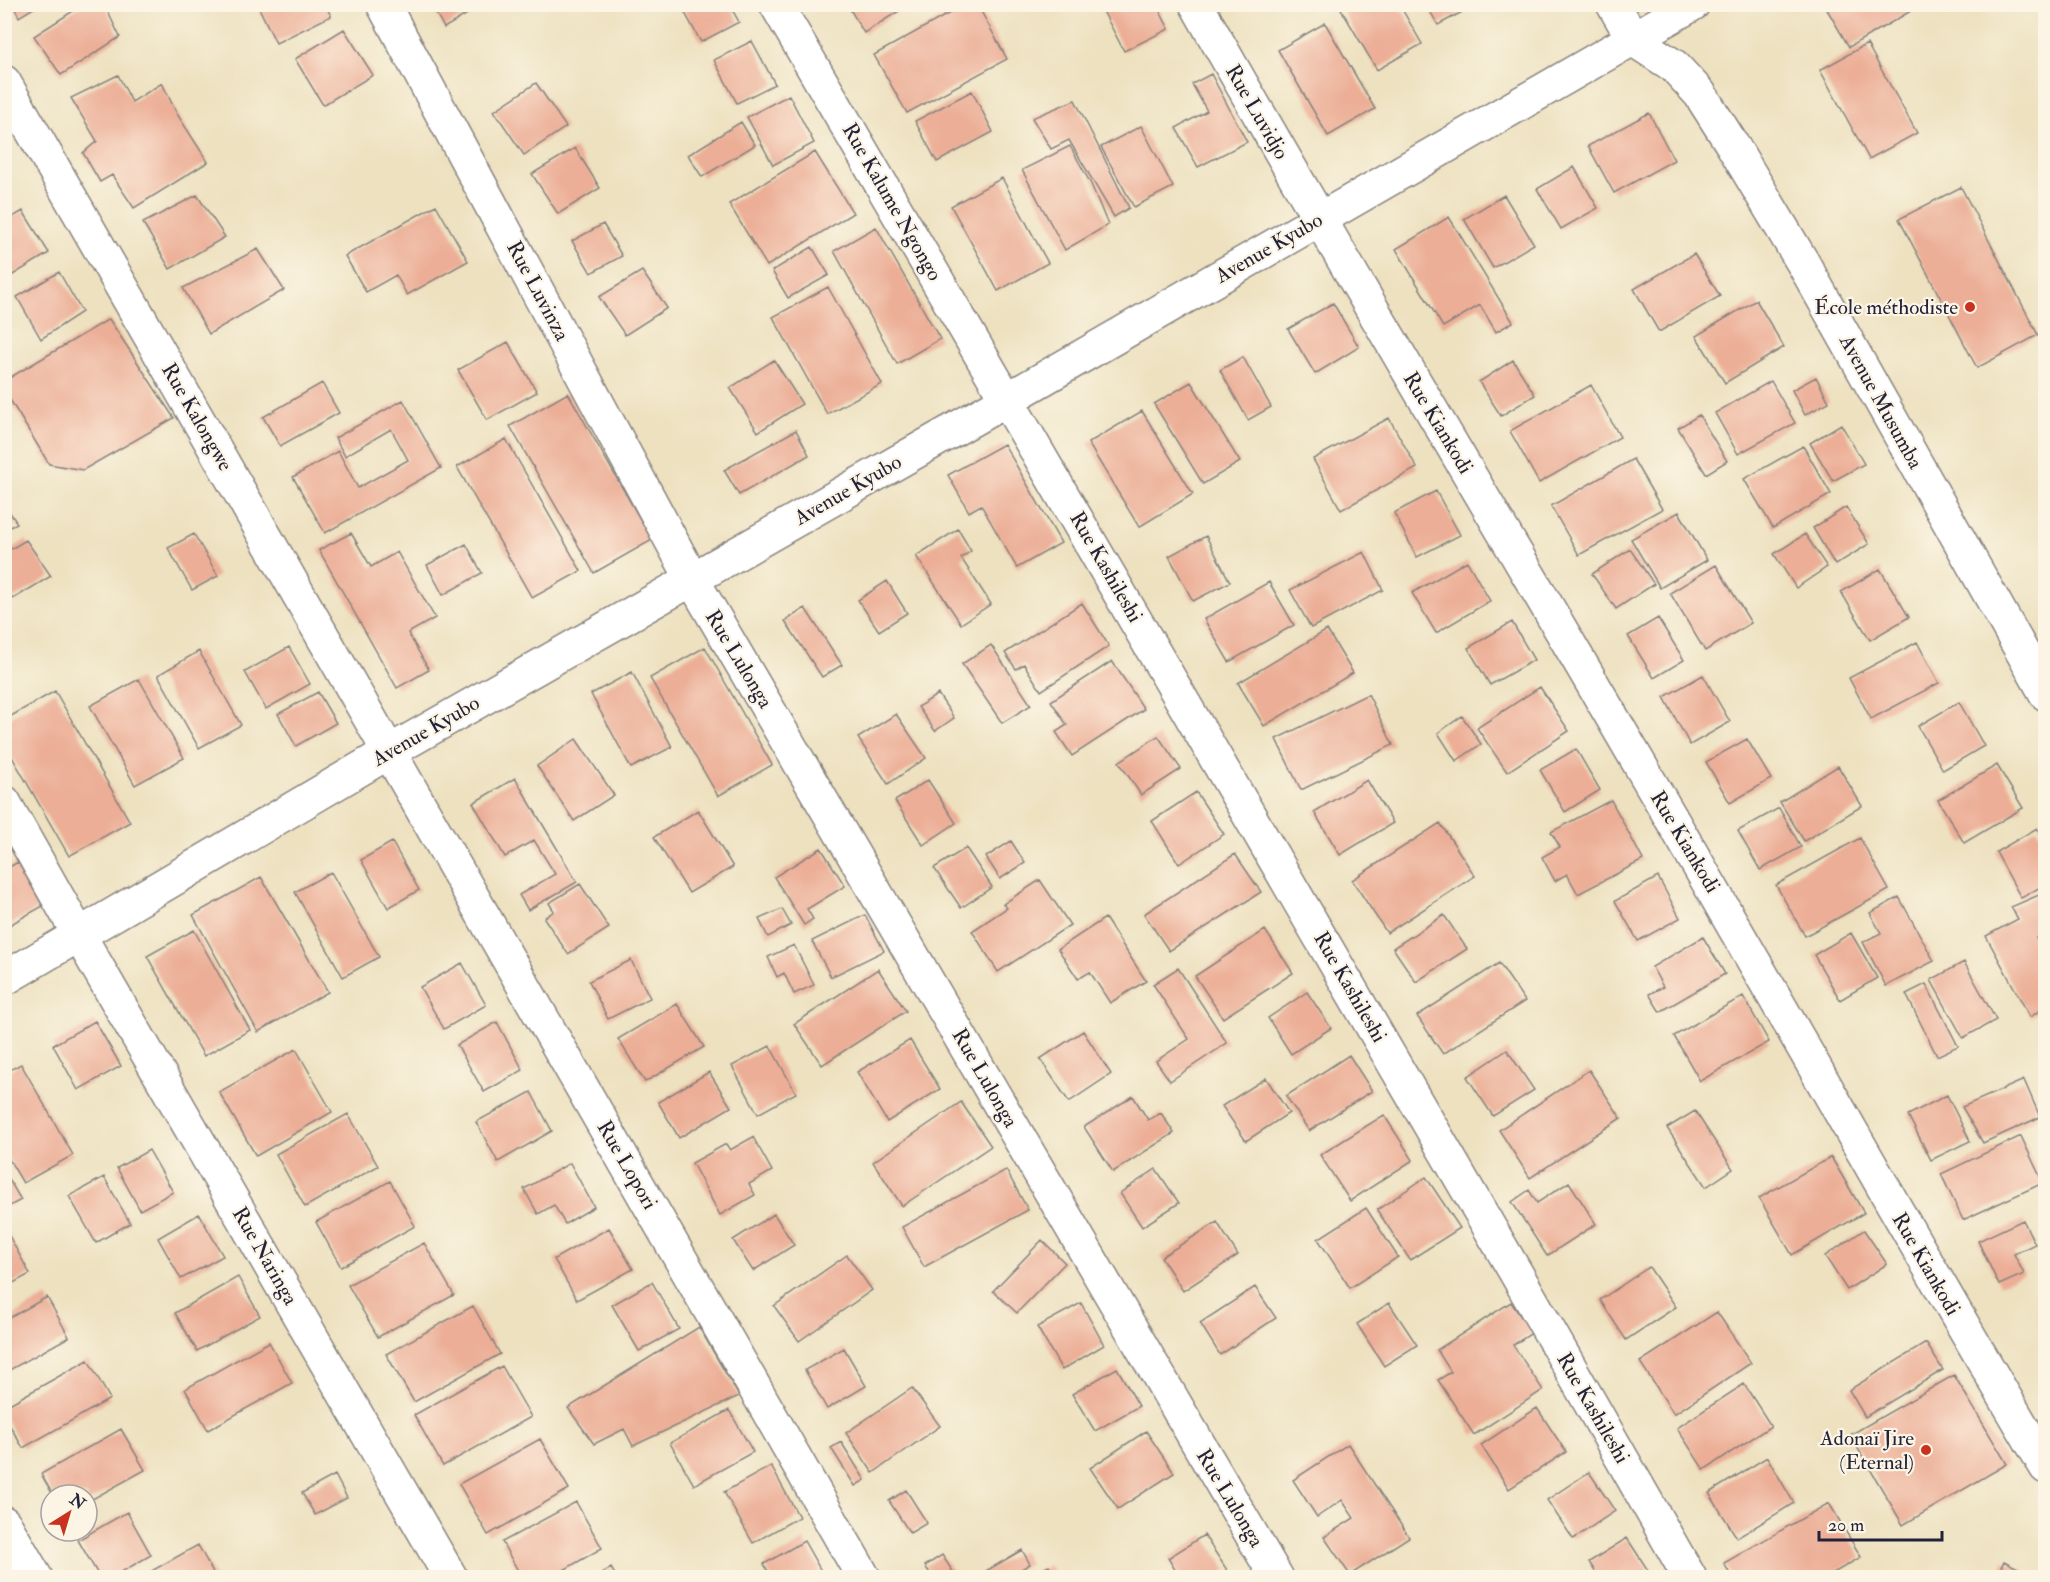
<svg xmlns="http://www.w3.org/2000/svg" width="2050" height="1582" viewBox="0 0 2050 1582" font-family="'IM FELL Double Pica',serif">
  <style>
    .building { fill: #ecae96 }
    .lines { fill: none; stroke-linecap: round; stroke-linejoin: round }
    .street-casing { stroke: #88827e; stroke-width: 36 }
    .street { stroke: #fff; stroke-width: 33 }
    .poi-dot { fill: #c8321e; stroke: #fcf5e5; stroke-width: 2 }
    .labels { text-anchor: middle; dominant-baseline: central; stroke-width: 4.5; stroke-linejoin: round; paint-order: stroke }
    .street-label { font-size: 21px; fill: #22223b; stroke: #fcf5e5 }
    .poi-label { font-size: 21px; fill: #22223b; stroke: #fcf5e5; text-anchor: end }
  </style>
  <rect width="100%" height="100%" fill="#fcf5e5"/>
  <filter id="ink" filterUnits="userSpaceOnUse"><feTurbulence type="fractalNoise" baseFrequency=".0167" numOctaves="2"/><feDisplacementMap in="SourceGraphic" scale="12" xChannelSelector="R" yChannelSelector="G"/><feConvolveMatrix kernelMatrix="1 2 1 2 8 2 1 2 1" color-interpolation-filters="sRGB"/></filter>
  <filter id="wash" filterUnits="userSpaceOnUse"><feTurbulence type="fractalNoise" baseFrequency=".008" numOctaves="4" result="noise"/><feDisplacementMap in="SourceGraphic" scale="24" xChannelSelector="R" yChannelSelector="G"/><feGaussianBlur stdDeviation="1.35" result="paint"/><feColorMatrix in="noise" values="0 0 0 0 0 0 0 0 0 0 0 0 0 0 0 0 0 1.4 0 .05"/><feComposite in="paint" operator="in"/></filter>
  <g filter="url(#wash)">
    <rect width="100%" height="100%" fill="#ede1c0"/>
    <g id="blocks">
      <path class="building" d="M13,4h27l-21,13z
        M84,4h20l16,33 -59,38 -27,-39z
        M257,4h68l6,12 -55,27z
        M431,4h53l-40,24z
        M680,4h49l10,18 -38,20z
        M847,4h63l-46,29z
        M966,4h11l30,55 -100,54 -33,-58z
        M1115,4h41l13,25 -45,22 -21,-40z
        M1348,4h51l23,40 -45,26 -36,-61z
        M1426,4h51l-39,21z
        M1827,4h96l-74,43 -24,-41z
        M1325,23l50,86 -47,27 -50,-86z
        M344,29l29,46 -50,30 -28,-46z
        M752,41l23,43 -38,19 -23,-43z
        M1867,44l50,89 -48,26 -49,-89z
        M1211,74l36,68 -49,25 -22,-39 31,-17 -15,-27z
        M118,75l14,27 30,-19 15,31 31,48 -74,46 -22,-33 -12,7 -17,-29 14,-12 -26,-43z
        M536,83l30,44 -42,28 -30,-44z
        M972,91l21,41 -56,30 -22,-41z
        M789,95l25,48 -41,22 -26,-48z
        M1075,100l54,108 -15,9 -45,-77 -18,9 -19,-31z
        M1649,113l25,47 -60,33 -26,-47z
        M741,122l14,23 -53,32 -14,-22z
        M1141,126l32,61 -39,20 -33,-60z
        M1070,146l21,38 17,41 -43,25 -43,-80z
        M575,148l25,40 -42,26 -26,-40z
        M815,152l38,61 -86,53 -38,-62z
        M1574,167l24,41 -37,21 -24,-40z
        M1002,178l46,85 -50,28 -47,-85z
        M1961,187l77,148 -61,33 -78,-149z
        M197,195l28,42 -55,32 -27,-46z
        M1504,195l30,49 -41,24 -29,-49z
        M436,205l32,56 -61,34 -11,-20 -30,17 -21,-36z
        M23,211l26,42 -41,25 -4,-6v-50z
        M1449,217l64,105 -17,10 -16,-27 -37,22 -47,-78z
        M603,224l19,32 -31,17 -19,-32z
        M876,227l64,112 -43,25 -63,-113z
        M812,247l17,28 -41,23 -16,-27z
        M258,249l26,41 -75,44 -26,-46z
        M1694,254l26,42 -61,36 -25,-43z
        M642,271l25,37 -42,27 -26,-38z
        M59,272l23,40 -41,27 -24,-42z
        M828,287l54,97 -55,30 -54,-97z
        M1756,300l28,47 -59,36 -29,-47z
        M1333,303l26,44 -44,27 -27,-45z
        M109,319l65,99 -91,52 -34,-6 -45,-74v-9z
        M508,342l29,50 -50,28 -29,-50z
        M1243,357l28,50 -23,13 -28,-50z
        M774,360l28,44 -44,28 -28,-44z
        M1513,360l22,35 -34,21 -22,-34z
        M1816,377l13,25 -24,13 -13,-25z
        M1771,381l24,42 -57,31 -23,-41z
        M1191,382l49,80 -37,22 -49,-80z
        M322,383l17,30 -59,33 -17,-29z
        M1591,385l29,52 -81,46 -29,-52z
        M568,393l84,147 -58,33 -84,-147z
        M403,400l38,68 -116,65 -32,-56 45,-26 20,37 50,-28 -17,-31 -46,27 -10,-18z
        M1142,411l51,83 -54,33 -51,-84z
        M1699,415l28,46 -21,13 -28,-46z
        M1389,418l28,50 -76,42 -28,-51z
        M1841,424l23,40 -31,17 -23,-38z
        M796,430l13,25 -70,40 -15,-25z
        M506,439l75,132 -49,27 -75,-131z
        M1004,444l57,99 -44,25 -36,-63 -12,7 -21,-37z
        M1803,446l28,48 -58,34 -29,-49z
        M1633,459l29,50 -83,46 -28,-49z
        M1436,491l24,44 -43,22 -23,-44z
        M4,504l13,19 -13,8z
        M1846,507l23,37 -34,21 -22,-37z
        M1679,512l28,48 -47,28 -29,-49z
        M958,529l13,22 -10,7 30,46 -30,20 -45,-68z
        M351,533l20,34 26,-15 38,66 -27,15 21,37 -32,18 -78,-138z
        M194,534l24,42 -26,14 -24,-42z
        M1805,534l22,33 -31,21 -22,-34z
        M1206,536l24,46 -37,19 -24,-45z
        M26,540l25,36 -38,23 -9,-11v-35z
        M466,544l16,29 -39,22 -16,-30z
        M1630,549l24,35 -38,25 -24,-35z
        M1364,552l19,38 -72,38 -21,-38z
        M1467,561l23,40 -54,32 -24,-40z
        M1716,565l35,58 -46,28 -35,-58z
        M1880,569l29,48 -39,23 -29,-48z
        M887,581l20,32 -28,18 -21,-31z
        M1269,582l25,43 -65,37 -25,-43z
        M1082,603l27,43 -68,45 -17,-27 -8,5 -11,-16z
        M805,608l37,57 -20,12 -37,-56z
        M1658,618l26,42 -30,18 -26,-42z
        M1512,622l22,38 -44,25 -22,-37z
        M1327,630l26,43 -89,53 -26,-43z
        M1917,642l22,41 -68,36 -22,-41z
        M991,645l40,60 -29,18 -40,-59z
        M289,647l21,37 -44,25 -21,-37z
        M705,647l67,118 -54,31 -68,-118z
        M199,651l42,74 -42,23 -41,-73z
        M1112,661l32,48 -72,47 -16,-24 11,-7 -16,-24z
        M632,672l40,75 -41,21 -40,-74z
        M1703,675l27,47 -40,23 -26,-48z
        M139,679l45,79 -49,27 -45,-79z
        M1540,687l29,44 -62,41 -30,-44z
        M55,691l75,131 -61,34 -65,-113v-23z
        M318,692l18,31 -40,23 -18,-32z
        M938,694l16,24 -19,13 -17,-24z
        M1368,694l25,51 -92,45 -25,-51z
        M1959,702l25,44 -41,24 -25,-44z
        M896,714l30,44 -38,26 -30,-46z
        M1462,716l19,28 -25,17 -18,-28z
        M1158,736l23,33 -40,26 -22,-33z
        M576,739l38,56 -40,26 -37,-55z
        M1747,739l24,40 -41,24 -24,-41z
        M1576,749l24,41 -35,22 -25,-42z
        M1997,765l26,43 -59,35 -26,-43z
        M1838,766l24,40 -58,35 -24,-39z
        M515,778l62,104 -49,28 -9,-15 36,-21 -21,-34 -29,17 -32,-54z
        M928,780l28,43 -33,22 -28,-44z
        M1367,780l26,43 -53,32 -26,-43z
        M1196,792l28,42 -45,30 -27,-43z
        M1611,800l32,60 -65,34 -11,-20 -12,7 -13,-24 18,-10 -9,-15z
        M1779,808l22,39 -41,23 -22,-39z
        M698,810l35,57 -44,26 -35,-56z
        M1440,823l35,53 -88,57 -35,-53z
        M2037,828l9,15v41l-25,14 -25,-46z
        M1860,838l29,52 -84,46 -29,-51z
        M1011,841l14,22 -25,16 -14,-22z
        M392,842l27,48 -31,18 -27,-48z
        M821,848l24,38 -38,23 6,10 -9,6 -30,-48z
        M966,848l26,39 -31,21 -27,-40z
        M1235,854l26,38 -92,59 -25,-37z
        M18,862l25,44 -39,22v-58z
        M331,872l48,85 -36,20 -48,-85z
        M261,877l67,115 -70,40 -65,-117z
        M1658,877l22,41 -42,23 -23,-40z
        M1040,880l30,45 -72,47 -26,-41 35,-23 -4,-4z
        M580,884l29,44 -41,26 -24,-36 10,-7 -5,-8z
        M2046,892v39l-10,7 10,16v53l-16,10 -44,-81 32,-17 -7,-12z
        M1899,897l35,64 -48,25 -23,-44 18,-9 -11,-20z
        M782,909l9,16 -23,12 -9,-18z
        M865,915l19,36 -53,26 -19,-36z
        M1444,915l23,34 -51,33 -23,-34z
        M1105,918l41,63 -36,22 -20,-31 -12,7 -20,-30z
        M194,930l56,100 -46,26 -57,-100z
        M1265,930l28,43 -70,45 -28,-42z
        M1851,933l26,45 -37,22 -26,-45z
        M1703,937l22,37 -65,38 -11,-18 14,-7 -11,-20z
        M794,945l20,40 -20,9 -10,-21 -7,4 -9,-20z
        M631,960l19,38 -42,21 -19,-38z
        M1964,962l32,58 -33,18 -32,-58z
        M462,963l24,42 -42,24 -24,-42z
        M1499,963l26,38 -82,53 -26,-38z
        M1178,968l49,75 -57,38 -14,-20 33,-22 -36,-55z
        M878,969l28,42 -84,54 -28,-41z
        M1926,984l32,62 -21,10 -31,-62z
        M1307,992l24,36 -40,26 -23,-36z
        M1743,996l26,46 -69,39 -26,-45z
        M677,1004l27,43 -59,35 -27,-43z
        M95,1021l26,45 -43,24 -25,-45z
        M497,1022l26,48 -39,22 -27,-47z
        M1083,1031l28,43 -42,28 -29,-43z
        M910,1040l30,49 -53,33 -30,-50z
        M770,1046l26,47 -38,21 -26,-48z
        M296,1049l36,63 -76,44 -37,-64z
        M1507,1050l27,40 -41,26 -26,-39z
        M1349,1055l23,36 -63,40 -23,-35z
        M21,1064l52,91 -50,28 -19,-32v-78z
        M1589,1070l32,48 -91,60 -31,-48z
        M709,1072l22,35 -52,31 -21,-36z
        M1266,1078l23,35 -43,28 -24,-35z
        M2024,1080l16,37 -57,26 -21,-36z
        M531,1092l21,39 -54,31 -22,-40z
        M1947,1095l23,46 -39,19 -23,-45z
        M1133,1096l15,24 13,-7 13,20 -61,39 -29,-45z
        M961,1102l30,44 -89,60 -29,-44z
        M1695,1111l38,58 -27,18 -39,-59z
        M348,1114l30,52 -73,41 -29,-53z
        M1384,1115l29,45 -63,41 -30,-46z
        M2021,1136l22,47 -80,37 -22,-46z
        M753,1137l19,34 -23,13 6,11 -35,20 -28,-52 34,-19 4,6z
        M149,1150l24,42 -33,18 -23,-42z
        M1831,1157l33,56 -72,42 -33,-57z
        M570,1163l24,44 -29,17 -11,-19 -16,9 -14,-25z
        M1156,1169l23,34 -37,24 -22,-34z
        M1006,1170l22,40 -104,57 -22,-40z
        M4,1171l17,29 -17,9z
        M104,1177l26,46 -34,20 -27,-47z
        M1426,1177l34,51 -50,32 -33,-50z
        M390,1181l25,45 -74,41 -25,-45z
        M1569,1182l27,42 -49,32 -35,-54 17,-12 8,13z
        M1366,1208l32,49 -48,31 -32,-49z
        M199,1214l24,42 -42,23 -23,-41z
        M774,1214l20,31 -41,26 -20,-31z
        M2023,1220l12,24 -21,10 10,20 -25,11 -21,-44z
        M1217,1222l21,33 -55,36 -22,-34z
        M609,1228l24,41 -56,31 -23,-41z
        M1864,1230l23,34 -40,26 -22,-34z
        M8,1234l22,40 -26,14v-52z
        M1042,1240l23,23 -48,50 -24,-22z
        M424,1243l30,52 -76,42 -30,-52z
        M847,1255l25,35 -73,51 -25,-35z
        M1649,1267l27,40 -50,33 -26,-40z
        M238,1277l22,39 -63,35 -22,-38z
        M652,1282l27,47 -40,22 -27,-46z
        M1255,1287l21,31 -56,37 -20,-32z
        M47,1297l22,40 -65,36v-52z
        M1511,1302l21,31 -19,12 30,45 -69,45 -36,-55 13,-8 -14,-22z
        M1081,1303l23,42 -42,25 -25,-43z
        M1389,1303l28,42 -33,21 -27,-42z
        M473,1306l27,48 -86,48 -28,-48z
        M1717,1312l34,51 -77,51 -34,-52z
        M699,1327l40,69 -106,50 -9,-17 -30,15 -26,-36z
        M269,1342l23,41 -84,47 -23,-41z
        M1926,1343l17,27 -78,47 -16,-27z
        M844,1348l22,38 -39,23 -22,-39z
        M88,1360l22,39 -87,49 -19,-32v-9z
        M502,1366l29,51 -88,49 -29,-51z
        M1117,1368l22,38 -44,25 -23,-37z
        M1954,1375l53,89 -104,61 -53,-90z
        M1744,1384l27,42 -67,44 -27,-42z
        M912,1388l28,38 -67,47 -27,-40z
        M1537,1408l29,44 -57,37 -28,-44z
        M729,1410l24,42 -59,33 -24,-42z
        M121,1429l24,41 -58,32v-7h-34l-12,-21z
        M1146,1431l28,42 -56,36 -28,-41z
        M540,1439l29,50 -81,46 -29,-51z
        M841,1442l24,38 -10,6 -24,-38z
        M1348,1444l61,93 -59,38 -26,-38 30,-19 -12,-18 -25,17 -24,-37z
        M1767,1457l27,46 -57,35 -28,-45z
        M771,1466l28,51 -46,26 -29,-51z
        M1589,1472l26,39 -42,28 -26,-39z
        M335,1475l12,23 -32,17 -13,-22z
        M906,1490l21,33 -17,10 -21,-32z
        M576,1502l26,46 -52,30h-28l-20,-36z
        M1829,1503l32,54 -36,21h-93l-8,-15z
        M127,1512l24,43 -40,23h-11l-22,-38z
        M1204,1535l23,35 -12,8h-35l-12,-20z
        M1627,1538l26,40h-54l-10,-16z
        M804,1541l21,37h-53l-8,-14z
        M198,1545l18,33h-77z
        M1022,1550l8,14 -24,14h-32z
        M942,1555l15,23h-24l-8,-12z
        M2004,1561l33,17h-41z
        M1049,1565l8,13h-29z
        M611,1568l6,10h-24z"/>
    </g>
  </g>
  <g filter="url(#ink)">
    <use href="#blocks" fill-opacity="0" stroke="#88827e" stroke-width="1.5"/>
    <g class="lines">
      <defs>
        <path id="street" d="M383,4l309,575 585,999
          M776,4l740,1269 174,305
          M1196,4c173,306 356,606 531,911 107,184 210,369 319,552
          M1613,4l21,36 40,26 26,28 33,52 70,117 243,431
          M4,82l860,1496
          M4,802l75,133 372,643
          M4,979l385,-227 619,-353 685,-395
          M4,1523l32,55"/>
      </defs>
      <use href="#street" class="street-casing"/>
      <use href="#street" class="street"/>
    </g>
  </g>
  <g class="poi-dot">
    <circle cx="1970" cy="307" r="6"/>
    <circle cx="1926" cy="1450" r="6"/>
  </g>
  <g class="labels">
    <g class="street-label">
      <text transform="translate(1257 112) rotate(60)">Rue Luvidjo</text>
      <text transform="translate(892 202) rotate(60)">Rue Kalume Ngongo</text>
      <text transform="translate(1269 248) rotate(-30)">Avenue Kyubo</text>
      <text transform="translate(538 291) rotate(62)">Rue Luvinza</text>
      <text transform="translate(1881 402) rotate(61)">Avenue Musumba</text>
      <text transform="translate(197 417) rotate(60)">Rue Kalongwe</text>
      <text transform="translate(1438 423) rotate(59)">Rue Kiankodi</text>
      <text transform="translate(848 490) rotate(-30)">Avenue Kyubo</text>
      <text transform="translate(1106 567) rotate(60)">Rue Kashileshi</text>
      <text transform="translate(739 659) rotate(59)">Rue Lulonga</text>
      <text transform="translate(426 731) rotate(-30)">Avenue Kyubo</text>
      <text transform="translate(1685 842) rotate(59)">Rue Kiankodi</text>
      <text transform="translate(1350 987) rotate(60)">Rue Kashileshi</text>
      <text transform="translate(985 1078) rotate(60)">Rue Lulonga</text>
      <text transform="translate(627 1165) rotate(60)">Rue Lopori</text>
      <text transform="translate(265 1256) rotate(60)">Rue Naringa</text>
      <text transform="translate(1926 1264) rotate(60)">Rue Kiankodi</text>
      <text transform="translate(1593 1408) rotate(60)">Rue Kashileshi</text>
      <text transform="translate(1230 1498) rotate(59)">Rue Lulonga</text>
    </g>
    <g class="poi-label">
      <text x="1958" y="307">École méthodiste</text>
      <text x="1914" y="1438">Adonaï Jire<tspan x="1914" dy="24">(Eternal)</tspan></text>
    </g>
  </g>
  <rect width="2050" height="1582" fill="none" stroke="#fcf5e5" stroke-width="24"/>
  <g transform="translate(69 1513) rotate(37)"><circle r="28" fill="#fcf5e5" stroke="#a5a1a1" stroke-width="1.5"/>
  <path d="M0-4.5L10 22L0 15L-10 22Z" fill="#c8321e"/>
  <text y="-9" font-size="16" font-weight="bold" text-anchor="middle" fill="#22223b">N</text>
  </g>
  <path d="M1819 1531v9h123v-9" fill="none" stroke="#22223b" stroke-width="3"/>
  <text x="1828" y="1531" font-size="18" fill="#22223b" stroke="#fcf5e5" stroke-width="4.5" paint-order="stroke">20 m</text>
</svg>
